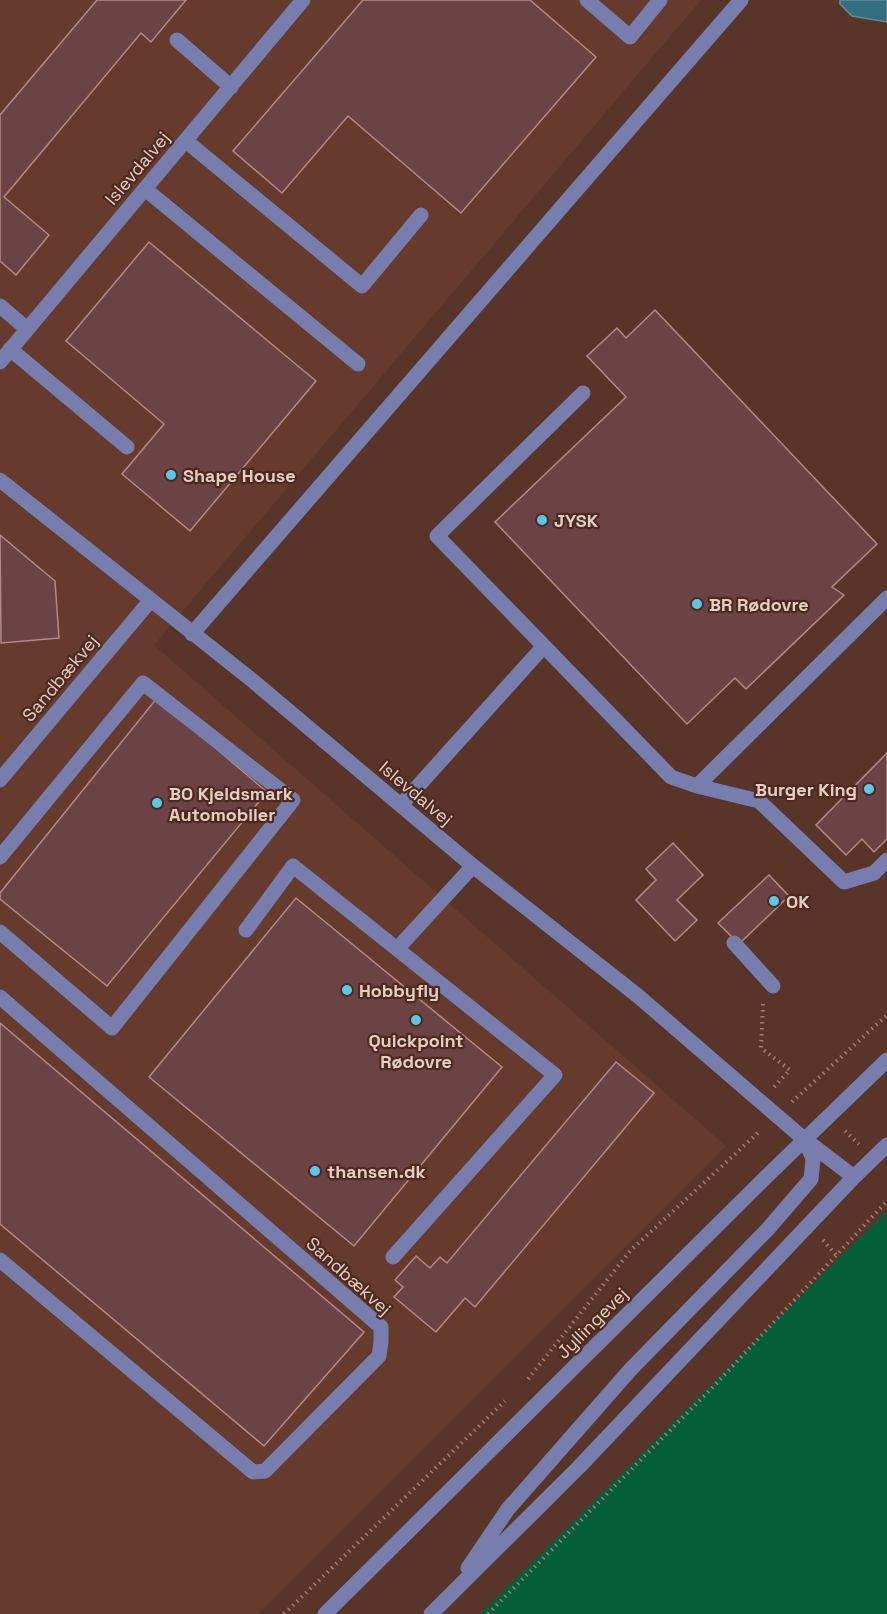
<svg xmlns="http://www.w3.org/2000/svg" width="887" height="1614" viewBox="0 0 887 1614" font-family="'Space Grotesk',sans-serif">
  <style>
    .built { fill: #663a2c }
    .green { fill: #055e3a }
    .water { fill: #336e7e; stroke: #688b94; stroke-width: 1.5 }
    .building { fill: #6c4344; stroke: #b78888; stroke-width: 1.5 }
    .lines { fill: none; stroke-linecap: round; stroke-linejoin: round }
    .path { stroke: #9e7f76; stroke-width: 4; stroke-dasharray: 1.5 4.5; stroke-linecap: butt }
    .minor { stroke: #777eae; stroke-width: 15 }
    .poi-dot { fill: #5ac8e5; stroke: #4e2a1e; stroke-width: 2 }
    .labels { text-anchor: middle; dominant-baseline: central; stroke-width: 4.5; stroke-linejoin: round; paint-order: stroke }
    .street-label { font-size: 18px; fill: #e5cec6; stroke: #4e2a1e }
    .poi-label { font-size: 18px; font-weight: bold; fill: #e5cec6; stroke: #4e2a1e; text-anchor: start }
  </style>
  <rect width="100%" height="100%" fill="#593429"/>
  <path class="built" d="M0,0h701l-547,645 572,501 -468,468h-258z"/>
  <path class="green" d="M887,1211v403h-407z"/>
  <path class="water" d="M840,0h47v22l-35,-6 -12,-12z"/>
  <path class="building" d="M97,0h89l-35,42 -10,-9 -137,164 45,38 -33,40 -16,-14v-146z
    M363,0h167l66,57 -135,156 -113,-97 -66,77 -49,-42z
    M149,242l167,139 -126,150 -68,-57 42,-50 -98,-83z
    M655,310l222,234 -45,43 12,8 -98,94 -11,-11 -48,46 -192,-202 131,-125 -39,-41 30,-28 9,10z
    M0,535l55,46 4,57 -58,5z
    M157,698l110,94 -160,194 -107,-87v-6z
    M887,753v86l-13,13 -12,-13 -16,16 -30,-30z
    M673,843l30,32 -26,25 20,20 -22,21 -39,-41 20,-20 -10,-11z
    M769,875l20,21 -50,48 -21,-21z
    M296,898l206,169 -148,179 -205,-169z
    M0,1023l364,309 -100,114 -264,-222z
    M616,1062l38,31 -179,214 -10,-9 -29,34 -42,-35 9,-10 -8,-7 21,-24 14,12 10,-11 7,6z"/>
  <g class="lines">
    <path class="path" d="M763,1004l-2,44 29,22 -16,17
      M792,1102l95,-87
      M845,1131l14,13
      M823,1240l14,16
      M528,1379l103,-129 129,-119
      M284,1614l221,-213
      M488,1614l226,-228 173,-185"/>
    <path class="minor" d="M587,0l43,37 30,-37
      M177,40l54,47
      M186,141l176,145 59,-71
      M145,189l213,175
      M0,306l27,23
      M10,349l117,98
      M0,362l303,-362
      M583,393l-146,143 234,241 26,9 190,-188
      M0,480l253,201 220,185 165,130 166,143 50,38
      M192,634l549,-634
      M0,780l150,-179
      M697,786l62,15 85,81 30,-9 13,-13
      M401,805l143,-159
      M0,857l143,-174 150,117 -181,228 -112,-96
      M246,930l47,-64 262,209 -162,182
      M734,943l39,43
      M397,949l76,-83
      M0,997l381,330v15l-2,14 -114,115 -12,1 -253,-212
      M468,1568l40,-59 123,-140 136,-139 44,-51 2,-20 -7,-17
      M325,1614l442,-438 120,-116
      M431,1614l148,-147 275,-290 33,-32"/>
  </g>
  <g class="poi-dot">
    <circle cx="171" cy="475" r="6"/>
    <circle cx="542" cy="520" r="6"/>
    <circle cx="697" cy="604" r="6"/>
    <circle cx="869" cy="789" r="6"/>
    <circle cx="157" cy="803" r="6"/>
    <circle cx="774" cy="901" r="6"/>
    <circle cx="347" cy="990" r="6"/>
    <circle cx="416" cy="1020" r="6"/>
    <circle cx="315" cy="1171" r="6"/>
  </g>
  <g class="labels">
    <g class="street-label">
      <text transform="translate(137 168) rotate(-50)">Islevdalvej</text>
      <text transform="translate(60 678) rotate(-50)">Sandbækvej</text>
      <text transform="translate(416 793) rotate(40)">Islevdalvej</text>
      <text transform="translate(349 1276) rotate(42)">Sandbækvej</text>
      <text transform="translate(592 1323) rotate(-45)">Jyllingevej</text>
    </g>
    <g class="poi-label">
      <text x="183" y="475">Shape House</text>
      <text x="554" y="520">JYSK</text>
      <text x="709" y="604">BR Rødovre</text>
      <text x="857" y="789" text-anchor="end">Burger King</text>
      <text x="169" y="793">BO Kjeldsmark<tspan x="169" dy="21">Automobiler</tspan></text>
      <text x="786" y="901">OK</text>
      <text x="359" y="990">Hobbyfly</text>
      <text x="416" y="1040" text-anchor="middle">Quickpoint<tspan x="416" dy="21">Rødovre</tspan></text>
      <text x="327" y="1171">thansen.dk</text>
    </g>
  </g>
</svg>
